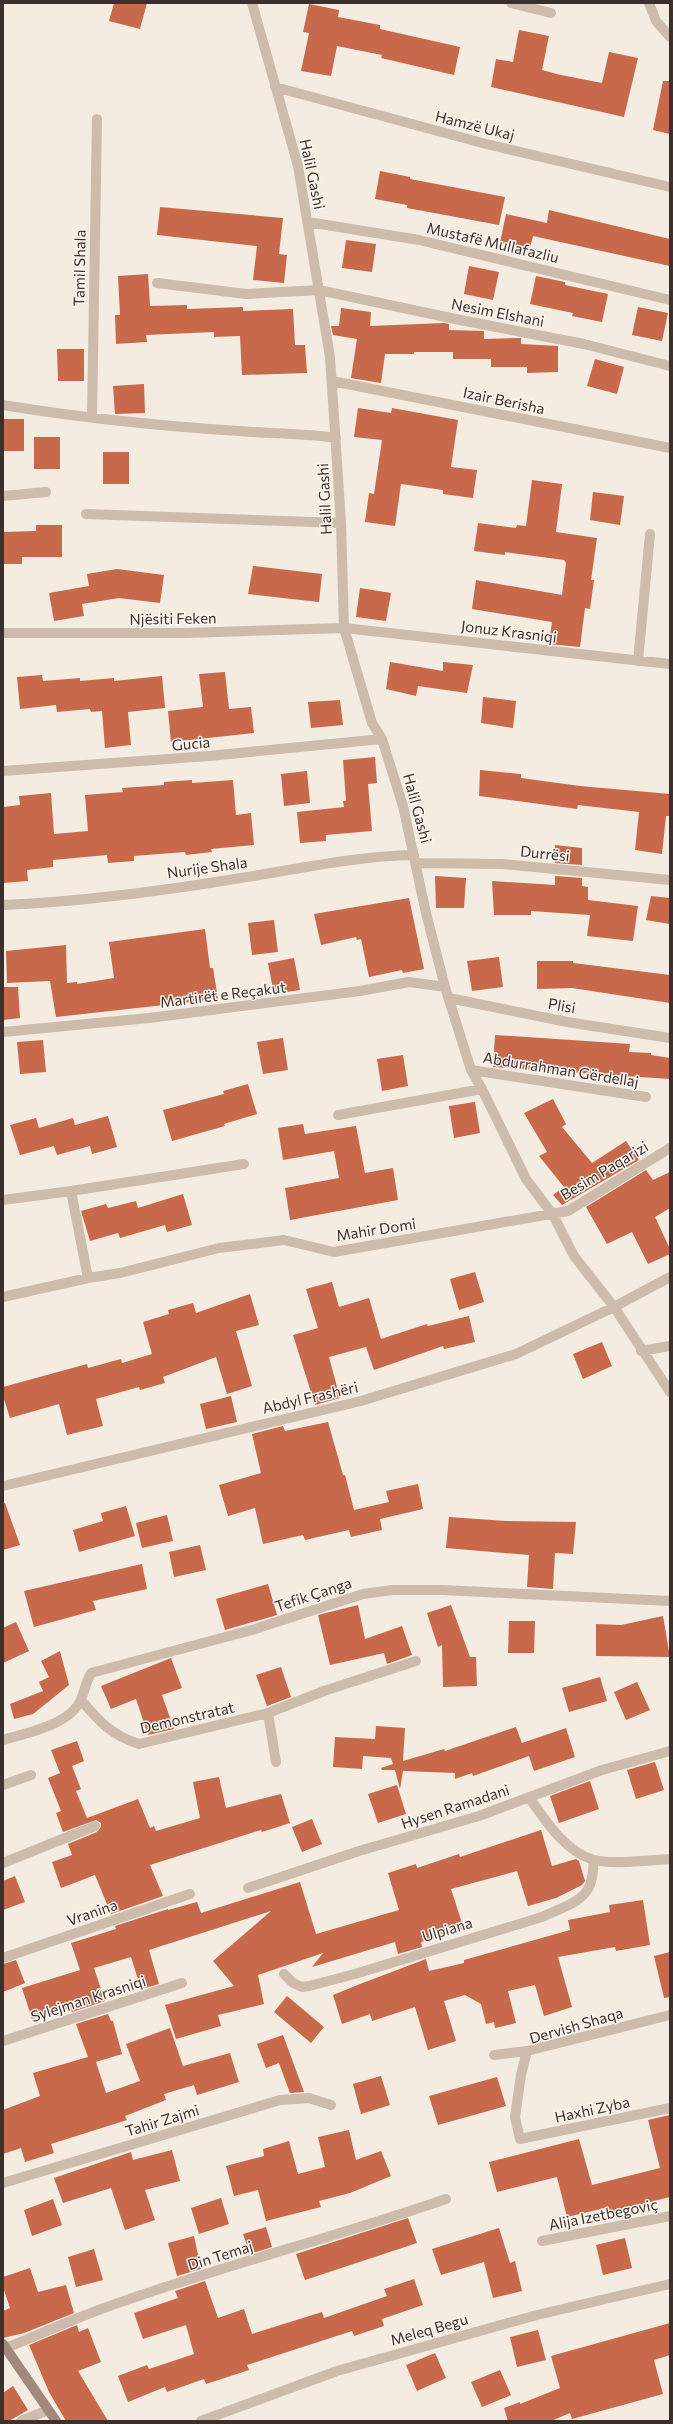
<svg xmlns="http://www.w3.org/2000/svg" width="673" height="2424" viewBox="0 0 673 2424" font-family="Commissioner,sans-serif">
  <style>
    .building { fill: #c8694b }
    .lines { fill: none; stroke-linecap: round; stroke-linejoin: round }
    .street { stroke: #cdbbac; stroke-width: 10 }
    .secondary { stroke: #a18a7d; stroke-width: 10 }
    .labels { text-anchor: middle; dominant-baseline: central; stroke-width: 3; stroke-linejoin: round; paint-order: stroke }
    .street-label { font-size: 15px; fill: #3b302b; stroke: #fbf5ee }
  </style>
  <rect width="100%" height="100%" fill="#f4ebe1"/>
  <path class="building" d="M114,3h33l-7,26 -31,-8z
    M309,4l30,6 -1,7 42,8v4l80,18 -6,28 -73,-17 1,-3 -45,-9 -6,30 -30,-5 8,-38 -6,-1z
    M519,30l30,6 -7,34 19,5 41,8 7,-31 29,6 -14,59 -133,-30 5,-28 17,3z
    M663,81h7v53l-17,-4z
    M380,171l30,6v2l95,18 -6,28 -92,-17v-3l-32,-6z
    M160,207l123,11 -4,36 8,1 -3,28 -31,-3 4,-34 -100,-11z
    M549,210l121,29v27l-137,-30 -3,12 -30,-5 6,-29 41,9z
    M346,240l30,4 -4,28 -30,-4z
    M469,266l30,6 -6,28 -29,-6z
    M148,274l2,32 37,-1v4l56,-2v4l50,-2 2,36h10l2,28 -65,2 -2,-39 -26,1v-5l-68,3 1,7 -31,2 -1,-29h5l-2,-39z
    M536,276l29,6v3l43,9 -6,28 -30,-6 1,-3 -43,-9z
    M638,307l30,6 -6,28 -30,-6z
    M341,308l30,4 -1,14 74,-3 5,1v6l35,1v8l37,-1v6l37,2v26l-31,1v-6h-36v-8h-38v-7h-39v2h-29l-4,29 -30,-5 6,-39 -24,-4 -2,-9h8z
    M57,349h27v32h-26z
    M595,359l29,8 -7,27 -30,-8z
    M144,384l1,29 -30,1 -2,-28z
    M358,408l33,5 1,-5 66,12 -7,47 26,3 -4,28 -30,-4v-4l-42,-6 -6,42 -30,-4 4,-29 5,1 8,-54 -28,-3z
    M3,419h21v32h-21z
    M34,437h26v32h-26z
    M103,452h26v32h-26z
    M532,480l30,4 -6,48 41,6 -6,42h3l-4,29 -5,-1 -5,39 -31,-3 3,-22 -80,-13 4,-29 86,15 4,-32 -2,-3 -59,-8v3l-31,-4 4,-28 38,5 1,-3 9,1z
    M593,492l31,4 -4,29 -30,-5z
    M36,525h26v32h-40v7h-19v-32l33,-1z
    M253,566l69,8 -3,28 -71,-8z
    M117,569l47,6 -4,28 -41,-5 -37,6 2,12 -30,5 -5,-28 40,-7 -2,-12z
    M360,588l31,5 -5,28 -30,-4z
    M390,662l53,9v-9l30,3 -6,28 -49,-7 -2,10 -30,-7z
    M225,672l4,37 22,-2 3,26 -83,9 -3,-31 35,-4 -4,-33z
    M42,675l1,6 37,-3v3l34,-3v3l48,-5 3,32 -37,4 3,33 -26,3 -3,-37 -11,1 -1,-3 -33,3 -1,-7 -36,4 -3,-32z
    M483,697l33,4 -3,27 -32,-5z
    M340,700l3,25 -32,3 -3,-26z
    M375,757l2,26 -9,1 4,47 -46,4v6l-26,2 -3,-31 47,-5 -1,-6h3l-3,-41z
    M480,770l41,4v4l59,8 90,8v22h-4l-4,38 -27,-4 4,-38 -61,-7 -1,4 -98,-13z
    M307,771l3,32 -26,3 -3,-32z
    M192,780v3l41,-3 3,35 15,-2 3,32 -43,4 1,3 -26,3 -1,-3 -51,4v5l-26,2 -1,-8 -54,5v7l-26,3 1,11 -25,2v-76l17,-2 -1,-9 32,-3 3,41 34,-3 -3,-36 38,-3 -1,-4 42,-3v-3z
    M555,845l27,3v17l-27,-2z
    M435,876l31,2 -2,30h-28z
    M555,876l27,2v8l6,1v13l50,6 -5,35 -46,-5 3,-21 -59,-4v4h-37l-2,-34 63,4z
    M651,896l19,2v26l-24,-4z
    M409,898l15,71 -21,4 -1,-3 -33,7 -8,-38 -4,1 -1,-3 -35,8 -7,-31z
    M274,920l4,32 -26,3 -4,-32z
    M205,929l5,39h3l5,31 -162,18 -6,-36 -43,2 -1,-32 60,-6 1,38 10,-1v2l37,-6 -5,-36z
    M499,957l4,30 -31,4 -5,-30z
    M294,958l6,32 -26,4 -6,-31z
    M537,961h36v2l97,12v28l-98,-15 -35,1z
    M3,987h15l2,31 -17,2z
    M495,1035l135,9 -1,8 22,1v2l19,3v21l-177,-12z
    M283,1038l5,32 -25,4 -6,-32z
    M43,1040l3,32 -26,2 -3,-32z
    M403,1055l5,31 -26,5 -5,-32z
    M248,1084l9,30 -33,10 1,2 -53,15 -9,-31 61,-16 -1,-3z
    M553,1099l13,25 -4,3 30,36 34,-22 13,19 -77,45 -9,-10 11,-8 -25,-31 8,-4 -23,-39z
    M475,1102l5,31 -26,5 -5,-32z
    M108,1116l9,31 -25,7 -2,-8 -33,9 -3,-9 -34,9 -10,-30 26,-7 3,10 34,-10 2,7z
    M303,1124l2,10 51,-8 9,47 28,-5 5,32 -108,20 -5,-32 54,-10 -5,-27 -51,9 -5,-32z
    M646,1170l7,10 17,-8v36l-15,9 15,32v5l-22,10 -16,-32 -25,12 -21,-37z
    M183,1194l9,31 -25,7 -2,-7 -45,13 -2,-5 -28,8 -9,-30 25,-7 2,4 28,-7 2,7z
    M475,1272l9,30 -25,8 -9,-31z
    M332,1282l7,25 30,-9 12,41 46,-15 1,2 41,-10 6,26 -31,7 -1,-3 -69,24 -8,-23 -37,10 11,41 -25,7 -22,-70 25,-7 -12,-39z
    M250,1294l9,31 -23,6 16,55 -25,8 -11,-37 -53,20 2,6 -25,7 -1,-3 -43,12 7,27 -36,9 -8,-31 -49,14 -7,-22v-9l84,-23 1,4 33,-9 1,4 30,-9 -9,-32 26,-8 -1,-4 25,-7 3,10z
    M602,1342l10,24 -29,13 -10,-25z
    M231,1396l6,26 -31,7 -6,-25z
    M328,1422l15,53h2l9,35 35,-8 -3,-11 32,-7 5,25 -43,10 2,11 -31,7 -2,-7 -44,10 -2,-5 -40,9 -8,-36 -27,8 -9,-31 42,-12 -9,-39 31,-8 2,5z
    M5,1503l15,42 -17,5v-46z
    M126,1506l9,30 -56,16 -6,-22 30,-9 -2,-8z
    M167,1515l6,26 -31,7 -6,-25z
    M449,1517l57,4 70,1 -3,32 -18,-1 -2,36 -26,-2 2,-32 -83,-7z
    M200,1545l6,25 -32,7 -5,-25z
    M142,1564l5,25 -54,12 3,9 -62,17 -10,-36z
    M268,1584l9,31 -52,15 -9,-31z
    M358,1605l7,34 37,-13 10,29 -25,9 -3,-11 -54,12 -12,-50z
    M451,1605l19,52h6l1,29 -34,1 -1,-42 -4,2 -11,-34z
    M663,1616l7,41 -74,-1v-32l25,1z
    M509,1621h26l-1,32h-26z
    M16,1622l13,29 -26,12v-35z
    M60,1651l9,34 -36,29 -19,5 -4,-15 33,-13 -4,-9 10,-5 -8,-16z
    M171,1658l11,30 -20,7 12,34 -26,6 -12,-36 -25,10 -10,-23z
    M281,1667l10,30 -24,9 -11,-31z
    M600,1677l7,24 -38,11 -7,-24z
    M637,1682l13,28 -24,10 -12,-28z
    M376,1726l29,2 -2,33 41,-12 1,2 71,-24 6,16 44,-15 9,29 -41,14 -5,-15 -56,20 -1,-3 -17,6v-6l-52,-2 -3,18 -5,-19h-13l-1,-2 12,-4 -2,-6 -28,-2 -1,13 -29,-2 2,-30 40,2z
    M77,1741l7,20 -12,5 9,23 -5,2 11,27 51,-19 12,29 4,-2 2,5 44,-13 -7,-36 26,-5 7,31 55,-14 9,29 -28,9 -1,-2 -111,35 13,31 -52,18 -16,-39 -34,13 -9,-26 20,-7 -4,-11 29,-12 4,-5v-4l-5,-3 -33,12 -7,-19 5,-2 -13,-33 12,-5 -9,-23z
    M655,1762l9,28 -28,9 -9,-29z
    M590,1781l9,28 -40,14 -9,-27z
    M397,1785l9,29 -28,9 -10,-29z
    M312,1819l10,25 -20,8 -10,-25z
    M541,1830l11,36 24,-7 3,2 6,20 -3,4 -26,13 -28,8 -11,-35 -66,18 13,40 -43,13 1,5 -24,7 -3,-12 -83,25 11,-14 -65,22 6,29 -46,11 3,11 -45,13 -11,-34 69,-19 -21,-25 58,-50 -122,39 10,34 -18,5 -10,-32 -37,11 11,33 -33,11 -2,-4 -38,11 -10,-31 58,-18 -9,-27 45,-14 -1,-3 53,-17v1l29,-8 4,11 99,-31 16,52 83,-24 -11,-37 28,-9 1,4 42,-14 1,3z
    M15,1876l10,26 -22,8v-29z
    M643,1900l7,45 -34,6 -1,-4 -57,10 14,50 -28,9 -9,-31 -27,6 8,32 -21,5 -1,-6 -8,2 -5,-20 -16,-9 -21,6 12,40 -28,9 -13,-43 -43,14 -2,-7 -28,10 -9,-29 27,-11 66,-25 3,12 35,-8v-3l106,-30 -2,-10 42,-8 -1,-7z
    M670,1952v45l-6,1 -10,-42z
    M16,1960l9,23 -22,9v-28z
    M287,1996l37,31 -13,16 -37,-31z
    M108,2014l3,7h2l9,33 -26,8 10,31 34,-12 -14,-37 44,-16 13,38 47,-13 9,29 -42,13 -3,-10 -30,9 2,6 -41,16 2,4 -76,24 3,9 -29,9 -4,-14 -18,6v-44l37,-14 -7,-23 55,-16 -12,-33z
    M283,2035l21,57 -14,1 -11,-30 -13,5 -9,-24z
    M381,2076l9,29 -29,9 -8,-30z
    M497,2077l9,29 -68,19 -9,-29z
    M670,2115v82l-64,16 -1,-5 -38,9 -10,-40 -60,15 -8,-30 90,-23 13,46 68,-17 -12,-48z
    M349,2130l7,30 25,-9 10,25 -41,17 -31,8 2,6 -55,14 -8,-31 -24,6 -8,-30 38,-10 -1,-7 26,-8 9,33 27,-7 -7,-30z
    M172,2150l8,31 -35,9 10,30 -30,10 -14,-42 -48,15 -9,-25 77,-26 2,8z
    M221,2198l8,26 -30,10 -8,-26z
    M53,2199l9,26 -30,11 -8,-26z
    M408,2218l9,25 -112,37 -9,-26z
    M266,2227l6,20 -22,7 -7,-20z
    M499,2228l11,35 5,-2 7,30 -29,7 -9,-36 -43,13 -9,-26z
    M194,2236l7,33 -24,7 -9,-33z
    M625,2238l7,30 -29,7 -7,-30z
    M94,2249l9,31 -27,7 -8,-30z
    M30,2268l8,24 28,-7 8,28 -50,20 -21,5v-27l7,-3 -7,-21v-10z
    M414,2279l9,26 -41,14 2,7 -30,10 -2,-5 -105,34 2,5 -43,14 -2,-5 -37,13 -2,-5 -37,15 -10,-26 29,-11 2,4 45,-15 -8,-29 -43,14 -9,-26 44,-15 -3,-7 30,-10 13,37 26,-9 8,25 70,-22 2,6 63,-22 -3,-7z
    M670,2323v32l-16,5 9,34 -91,25 -2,-6 -19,8h-43l-4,-13 16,-6v2l40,-16 -9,-32z
    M77,2325l2,7 9,-4 13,34 -23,9 30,50h-42l-17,-29 -20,-47z
    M538,2330l8,30 -29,7 -7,-30z
    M435,2353l11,25 -29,13 -11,-26z
    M500,2370l11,25 -29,12 -11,-25z
    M13,2386l15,24 -19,11h-6v-28z"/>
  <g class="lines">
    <path class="street" d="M252,3l46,163 32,191 11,166 3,105 28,95 10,16 21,67 23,107 19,74 26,83 11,19 44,90 27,36 21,41 40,51 56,85
      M511,3l40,10
      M649,3l7,18 14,16
      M275,87l211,57 184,43
      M308,222l111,18 251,60
      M157,283l89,11 73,-4 141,30 124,24 86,22
      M332,381l338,67
      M3,405c78,13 157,21 236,26 32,3 64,2 97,7
      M92,417l5,-298
      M3,496l43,-4
      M86,514l255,9
      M3,633h184l157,-5 326,36
      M638,661l12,-127
      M3,771l206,-15 173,-17
      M416,863l86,1 168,16
      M3,905c79,-3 159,-14 238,-27 57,-9 115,-22 173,-23
      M449,998l118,24 103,16
      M3,1032l146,-14 211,-27 49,-9 36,5
      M471,1070l175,27
      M338,1115l144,-26
      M3,1200l68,-9
      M88,1278l-17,-87 173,-27
      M3,1297l85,-19 32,-5 99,-25 65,-8 50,12 234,-41 102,-63
      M641,1351l29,-5
      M3,1486l358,-85 155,-47 98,-47 56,-30
      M81,1700c19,22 30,35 58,44l129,-31 56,-22 92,-30
      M268,1713l8,49
      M3,1740c23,-7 68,-15 78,-41 4,-9 5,-17 10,-26l164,-44 108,-35 29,-4h50l228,11
      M3,1785l28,-10
      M529,1797c16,23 36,55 65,63 18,5 56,0 76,-1
      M3,1863l92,-37
      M248,1888l111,-37 120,-35 123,-46 68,-19
      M3,1958l187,-64
      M284,1974l9,9 9,4 7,-1 46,-12 187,-57c16,-8 41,-14 48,-32 3,-7 3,-17 4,-25
      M3,2041l179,-58
      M527,2051l-6,24 -6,42 5,22 150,-31
      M494,2055l33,-4 143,-36
      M3,2183l277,-83 29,-2 22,7
      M542,2241l128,-25
      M6,2348c32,-13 65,-28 98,-40 113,-41 229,-70 342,-109
      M21,2421l27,-11
      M201,2421l136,-50 200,-56 133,-31"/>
    <path class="secondary" d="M3,2344l53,77"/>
  </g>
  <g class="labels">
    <g class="street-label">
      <text transform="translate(475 125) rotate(14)">Hamzë Ukaj</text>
      <text transform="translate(313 174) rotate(78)">Halil Gashi</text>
      <text transform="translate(493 242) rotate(13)">Mustafë Mullafazliu</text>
      <text transform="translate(79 268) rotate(-89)">Tamil Shala</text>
      <text transform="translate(498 312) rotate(11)">Nesim Elshani</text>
      <text transform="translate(504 400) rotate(12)">Izair Berisha</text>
      <text transform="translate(324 499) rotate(-93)">Halil Gashi</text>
      <text transform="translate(173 618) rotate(-1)">Njësiti Feken</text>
      <text transform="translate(509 631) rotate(7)">Jonuz Krasniqi</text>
      <text transform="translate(191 743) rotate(-5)">Gucia</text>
      <text transform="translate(418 808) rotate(75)">Halil Gashi</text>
      <text transform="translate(545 853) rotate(6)">Durrësi</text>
      <text transform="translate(207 867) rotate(-8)">Nurije Shala</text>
      <text transform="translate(223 994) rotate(-7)">Martirët e Reçakut</text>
      <text transform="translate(562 1005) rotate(10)">Plisi</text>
      <text transform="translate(561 1069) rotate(9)">Abdurrahman Gërdellaj</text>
      <text transform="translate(604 1170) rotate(-31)">Besim Paqarizi</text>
      <text transform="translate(376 1229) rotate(-9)">Mahir Domi</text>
      <text transform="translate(310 1397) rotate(-13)">Abdyl Frashëri</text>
      <text transform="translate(313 1594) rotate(-18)">Tefik Çanga</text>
      <text transform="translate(187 1717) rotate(-13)">Demonstratat</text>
      <text transform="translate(455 1806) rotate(-18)">Hysen Ramadani</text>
      <text transform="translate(92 1912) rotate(-19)">Vranina</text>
      <text transform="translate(447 1929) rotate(-17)">Ulpiana</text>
      <text transform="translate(88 1998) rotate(-18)">Sylejman Krasniqi</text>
      <text transform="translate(576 2025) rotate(-16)">Dervish Shaqa</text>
      <text transform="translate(592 2109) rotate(-12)">Haxhi Zyba</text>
      <text transform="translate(162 2120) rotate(-17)">Tahir Zajmi</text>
      <text transform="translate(603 2214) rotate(-11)">Alija Izetbegoviç</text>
      <text transform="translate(220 2255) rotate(-17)">Din Temaj</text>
      <text transform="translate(429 2329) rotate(-16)">Meleq Begu</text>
    </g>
  </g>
  <rect width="673" height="2424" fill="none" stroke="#3b302b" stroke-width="8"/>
</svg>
